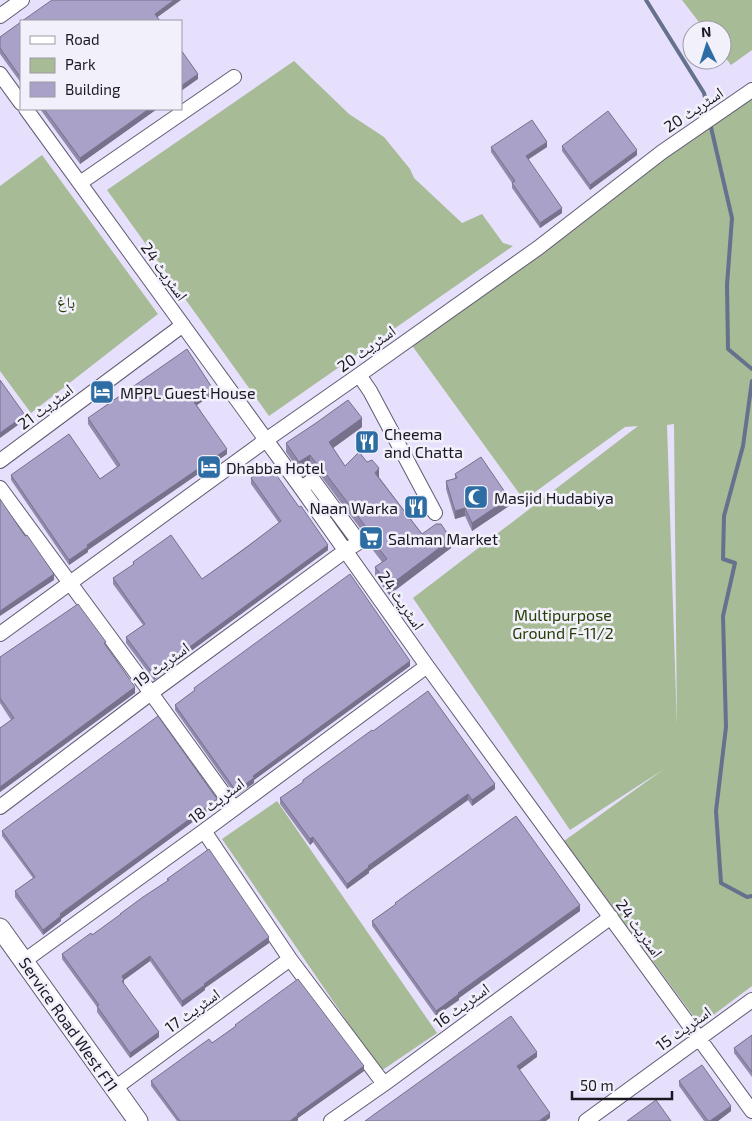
<svg xmlns="http://www.w3.org/2000/svg" width="752" height="1121" viewBox="0 0 752 1121" font-family="'Exo 2','Noto Naskh Arabic',sans-serif">
  <style>
    .green { fill: #a7bb96; fill-rule: evenodd }
    .lines { fill: none; stroke-linecap: round; stroke-linejoin: round }
    .stream { stroke: #65718d; stroke-width: 4 }
    .street-casing { stroke: #615b72; stroke-width: 16 }
    .secondary-casing { stroke: #615b72; stroke-width: 21 }
    .street { stroke: #fff; stroke-width: 14 }
    .secondary { stroke: #fff; stroke-width: 19 }
    .wall { fill: #928aac }
    .shaded-wall { fill: #77718c }
    .building { fill: #aaa1c8; stroke: #77718c }
    .labels { text-anchor: middle; dominant-baseline: central; stroke-width: 5; stroke-linejoin: round; paint-order: stroke }
    .street-label { font-size: 16px; fill: #1b1822; stroke: #f2f0fb }
    .park-label { font-size: 16px; fill: #253e03; stroke: #f2f0fb }
    .poi-label { font-size: 16px; fill: #1b1822; stroke: #f2f0fb; text-anchor: start }
  </style>
  <rect width="100%" height="100%" fill="#e6e0fc"/>
  <path class="green" d="M682,0h70v50l-21,15 -9,-12v-23h-17z
    M294,61l55,53 35,23 26,32 4,9 48,45 20,-9 21,29 10,3 -244,170 -162,-226z
    M752,90v896l-52,39 -136,-184 100,-72 -94,61 -157,-232 225,-172 -13,1 -101,73 -116,-160zM674,424l3,302v1l-10,-302z
    M42,155l116,159 -127,99 -31,-42v-185z
    M277,801l160,232 -56,38 -159,-232z"/>
  <g class="lines">
    <path class="stream" d="M646,0l58,93 5,23
      M710,123l22,95 -5,67 1,64 24,20
      M752,381l-9,65 -19,70 -1,43 12,4 -12,53 3,111 -10,84 5,72 26,14 5,-1"/>
    <defs>
      <path id="street" d="M0,16l22,-16
        M0,74l21,29
        M26,109l275,379 126,178 325,445
        M80,183l154,-106
        M359,375l11,16 65,122
        M0,461l183,-136
        M0,488l151,205 83,115
        M0,634l266,-194 93,-65 179,-127 124,-96 90,-62
        M0,807l151,-114 194,-142 14,-9 -46,-62 -12,8
        M204,831l86,128 94,125
        M24,961l180,-130 223,-165
        M115,1088l175,-129
        M331,1121l53,-37 227,-167
        M586,1121l166,-121"/>
      <path id="secondary" d="M0,928l138,193"/>
    </defs>
    <use href="#street" class="street-casing"/>
    <use href="#secondary" class="secondary-casing"/>
    <use href="#street" class="street"/>
    <use href="#secondary" class="secondary"/>
  </g>
  <path class="wall" d="M21,22v61l-21,-29v-17z
    M40,109h117l-77,55z
    M562,146l75,9 -47,35 -28,-39z
    M491,147h56l-19,12 34,54 -22,15 -28,-40v-5l-21,-31z
    M213,394l-16,11 30,49 -139,96v2l-19,13 -58,-85v-5l89,4 17,-12 -29,-43v-6z
    M362,427l-29,21 12,18 22,-4 12,15 43,57 29,14 -62,47 -14,-19v-9l7,-5 -13,-17v-5l-49,-65 -4,-3 -6,-8 -11,7 -13,-19v-9z
    M455,474l54,32 -37,25 -7,-15 -10,3 -9,-30v-8l9,-2z
    M251,478l77,72 -137,101 -37,29 -28,-37v-6l17,-12 -30,-41v-6l20,-13v-3l69,17 77,-56 -28,-39z
    M106,646l29,47 -135,99v-64l11,-8 -11,-17v-46z
    M410,666l-156,114v3l-18,13 -61,-86v-5l19,-14v-3z
    M373,731l122,58 -23,17 -4,-6 -99,71v2l-22,16 -34,-47 -3,3 -30,-41v-6l23,-16v-2z
    M217,804l-156,115v2l-18,14 -28,-38v-6l18,-13 -31,-42v-5z
    M167,879l102,64 -64,45v2l-23,17 -32,-46 -26,19v4l35,53 -29,21 -33,-46v-5l-35,-48v-5l30,-19 28,-20v-1l47,-33z
    M395,903l185,8 -121,87v2l-23,16 -64,-90v-5l23,-16z
    M235,1025l129,46 -66,47v2l-1,1h-120l-26,-35v-5l61,-38 23,-16z
    M752,1035v42l-18,-24v-5z
    M679,1081l52,30 -13,10h-14l-25,-35z"/>
  <path class="shaded-wall" d="M174,0h7l-26,19v-5z
    M198,74v5l-17,12v-5z
    M149,109h8l-77,55v-6z
    M547,142v5l-21,14v-5z
    M637,150v5l-47,35v-5z
    M562,208v5l-22,15v-5z
    M213,389v5l-19,13v-5z
    M25,415v5l-25,18v-5z
    M362,418v9l-33,24v-9z
    M227,449v5l-139,96v2l-19,13v-5l18,-15z
    M310,455v9l-11,7v-9z
    M379,468v9l-4,5v-9z
    M509,498v8l-37,25v-8z
    M465,508v8l-10,3v-8z
    M451,539v9l-62,47v-9z
    M328,545v5l-137,101 -37,29v-5l37,-29z
    M54,574v6l-54,36v-5z
    M410,661v5l-156,114v3l-18,13v-5l17,-15z
    M135,687v6l-135,99v-5z
    M495,784v5l-23,17v-6z
    M468,794v6l-99,71v2l-22,16v-5l21,-18z
    M217,799v5l-156,115v2l-18,14v-5l17,-16z
    M313,837v5l-3,3v-6z
    M580,905v6l-121,87v2l-23,16v-5l22,-18z
    M269,937v6l-64,45v2l-23,17v-6l22,-17z
    M150,956v5l-26,19v5l-2,1v-10z
    M159,1032v5l-29,21v-5z
    M537,1052v5l-20,15v-6z
    M364,1066v5l-66,47v2l-1,1h-7l7,-7z
    M731,1106v5l-13,10h-8z
    M550,1113v5l-4,3h-7z"/>
  <path class="building" d="M52,0h122l-19,14 5,7h-138z
    M21,22v56l-21,-30v-11z
    M181,50l17,24 -17,12z
    M44,109h105l-69,49z
    M608,111l29,39 -47,35 -28,-39z
    M532,120l15,22 -21,14 36,52 -22,15 -28,-40 3,-2 -24,-34z
    M187,349l26,40 -19,13 33,47 -140,96 1,2 -19,13 -58,-85 58,-41 31,45 20,-14 -32,-47z
    M0,380l25,35 -25,18z
    M348,400l14,18 -33,24 16,24 14,-14 8,10 5,-2 7,8 -4,5 47,61 14,-10h5l10,15 -62,47 -14,-19 12,-8 -18,-23 3,-1 -52,-69 -4,-3 -6,-8 -11,7 -13,-19 30,-20z
    M481,457l28,41 -37,25 -7,-15 -10,3 -9,-30 11,-3 -2,-4z
    M270,466l29,41 2,-1 27,39 -137,101 -37,29 -28,-38 19,-13 -32,-46 21,-14 -1,-2 38,-27 31,44 41,-29 38,-29 -30,-43z
    M0,499l25,37 2,-1 27,39 -54,37z
    M350,574l60,87 -157,115 1,2 -18,13 -61,-86 20,-15 -1,-2z
    M78,604l28,38 -2,1 31,44 -135,100v-59l14,-10 -14,-20v-41z
    M428,691l67,93 -23,16 -4,-6 -100,72 1,1 -22,17 -34,-47 -3,2 -30,-41 23,-16v-2l69,-50 1,1z
    M158,716l59,83 -157,115 1,2 -18,14 -28,-39 20,-14 -33,-46z
    M516,816l64,89 -122,88 1,1 -23,17 -64,-90 24,-17 -1,-1z
    M209,849l60,88 -65,47 1,1 -23,16 -32,-45 -28,20 2,4 -2,1 37,51 -29,21 -33,-47 2,-1 -37,-51 29,-21 1,2 29,-21h-1l23,-17 26,-17 -2,-1z
    M298,979l66,87 -67,48 1,1 -8,6h-110l-29,-40 58,-42 3,4 24,-17 -1,-1z
    M511,1016l26,36 -20,14 33,47 -11,8h-174z
    M752,1035v37l-18,-24z
    M702,1065l29,41 -21,15h-2l-29,-40z
    M656,1100l15,21h-44z"/>
  <defs>
    <symbol id="hotel-square" viewBox="-11 -11 22 22"><rect x="-9" y="-9" width="18" height="18" rx="4" fill="#2d6da4" stroke="#f2f0fb"/><path d="M-6-4.5h1.5V1H6V5H4.5V3h-9V5H-6ZM-4 0a1.8 1.8 0 1 1 3.6 0ZM.5 0V-2.5h3Q6-2.5 6 0Z" fill="#fff"/></symbol>
    <symbol id="restaurant-square" viewBox="-11 -11 22 22"><rect x="-9" y="-9" width="18" height="18" rx="4" fill="#2d6da4" stroke="#f2f0fb"/><path d="M-5-6h1v4h1v-4h1v4h1v-4h1v5L-1.5 .5V6h-2V.5L-5-1ZM5-6V6H3V1.5H1.5Q1.5-4 5-6Z" fill="#fff"/></symbol>
    <symbol id="mosque-square" viewBox="-11 -11 22 22"><rect x="-9" y="-9" width="18" height="18" rx="4" fill="#2d6da4" stroke="#f2f0fb"/><path d="M3.5-4.9A6 6 0 1 0 3.5 4.9A5 5 0 1 1 3.5-4.9Z" fill="#fff"/></symbol>
    <symbol id="supermarket-square" viewBox="-11 -11 22 22"><rect x="-9" y="-9" width="18" height="18" rx="4" fill="#2d6da4" stroke="#f2f0fb"/><path d="M-6-5.5h2.5l.6 2H6L4.5 2H-2.5L-4.4-4H-6ZM-1.5 3.2a1.3 1.3 0 1 0 .1 0ZM3 3.2a1.3 1.3 0 1 0 .1 0Z" fill="#fff"/></symbol>
  </defs>
  <g fill-rule="evenodd">
    <use href="#hotel-square" x="88" y="378" width="28" height="28"/>
    <use href="#restaurant-square" x="353" y="428" width="28" height="28"/>
    <use href="#hotel-square" x="195" y="453" width="28" height="28"/>
    <use href="#mosque-square" x="462" y="483" width="28" height="28"/>
    <use href="#restaurant-square" x="402" y="493" width="28" height="28"/>
    <use href="#supermarket-square" x="357" y="524" width="28" height="28"/>
  </g>
  <g class="labels">
    <g class="street-label">
      <text transform="translate(693 109) rotate(-34)">اسٹریٹ 20</text>
      <text transform="translate(165 271) rotate(54)">اسٹریٹ 24</text>
      <text transform="translate(366 348) rotate(-36)">اسٹریٹ 20</text>
      <text transform="translate(45 406) rotate(-37)">اسٹریٹ 21</text>
      <text transform="translate(402 600) rotate(55)">اسٹریٹ 24</text>
      <text transform="translate(161 664) rotate(-36)">اسٹریٹ 19</text>
      <text transform="translate(216 800) rotate(-37)">اسٹریٹ 18</text>
      <text transform="translate(640 928) rotate(54)">اسٹریٹ 24</text>
      <text transform="translate(461 1005) rotate(-36)">اسٹریٹ 16</text>
      <text transform="translate(192 1010) rotate(-36)">اسٹریٹ 17</text>
      <text transform="translate(69 1024) rotate(55)">Service Road West F11</text>
      <text transform="translate(683 1028) rotate(-36)">اسٹریٹ 15</text>
    </g>
    <g class="park-label">
      <text x="66" y="301">باغ</text>
      <text x="563" y="614">Multipurpose<tspan x="563" dy="18">Ground F-11/2</tspan></text>
    </g>
    <g class="poi-label">
      <text x="120" y="392">MPPL Guest House</text>
      <text x="384" y="433">Cheema<tspan x="384" dy="18">and Chatta</tspan></text>
      <text x="226" y="467">Dhabba Hotel</text>
      <text x="494" y="497">Masjid Hudabiya</text>
      <text x="398" y="507" text-anchor="end">Naan Warka</text>
      <text x="388" y="538">Salman Market</text>
    </g>
  </g>
  <rect x="20" y="20" width="162" height="90" fill="#f2f0fb" stroke="#9c9aa4"/>
  <rect x="30" y="36" width="25" height="8" fill="#ffffff" stroke="#9c9aa4"/>
  <text x="65" y="45" font-size="15" fill="#1b1822">Road</text>
  <rect x="30" y="58" width="25" height="15" fill="#a7bb96" stroke="#9c9aa4"/>
  <text x="65" y="70" font-size="15" fill="#1b1822">Park</text>
  <rect x="30" y="82" width="25" height="15" fill="#aaa1c8" stroke="#9c9aa4"/>
  <text x="65" y="95" font-size="15" fill="#1b1822">Building</text>
  <g transform="translate(707 45) rotate(356)"><circle r="24" fill="#f2f0fb" stroke="#9c9aa4"/>
  <path d="M0-4L9 19L0 12L-9 19Z" fill="#2d6da4"/>
  <text y="-8" font-size="14" font-weight="bold" text-anchor="middle" fill="#1b1822">N</text>
  </g>
  <path d="M572 1091v8h100v-8" fill="none" stroke="#1b1822" stroke-width="2.5"/>
  <text x="580" y="1091" font-size="15" fill="#1b1822" stroke="#f2f0fb" stroke-width="4" paint-order="stroke">50 m</text>
</svg>
